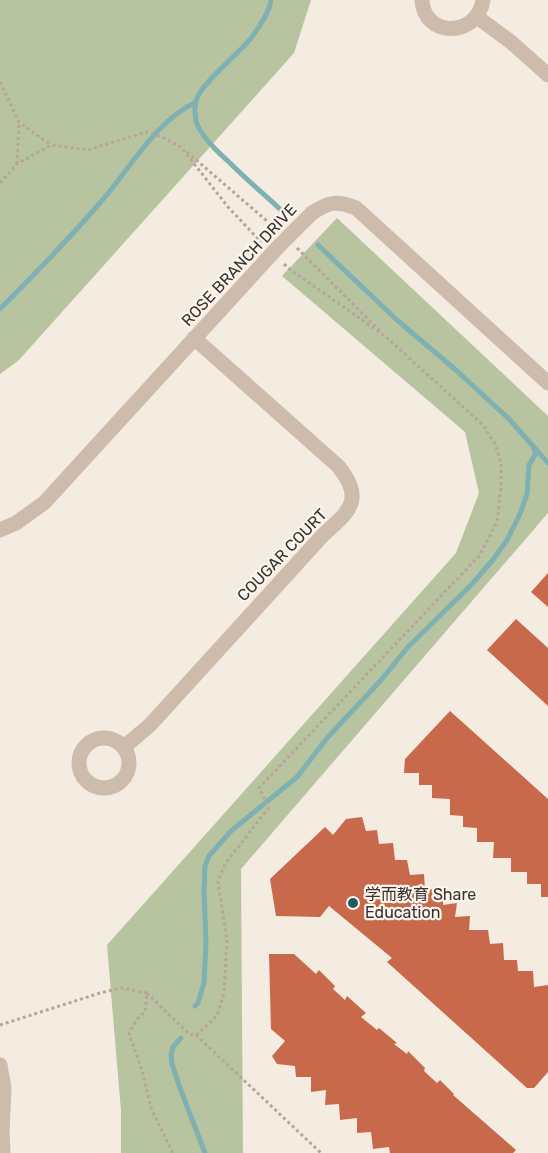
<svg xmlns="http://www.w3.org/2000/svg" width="548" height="1153" viewBox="0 0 548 1153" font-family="Rubik,'Noto Sans SC',sans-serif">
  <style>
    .green { fill: #b8c4a0 }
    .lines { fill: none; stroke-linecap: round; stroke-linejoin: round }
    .stream { stroke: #7fb0b2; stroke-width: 5 }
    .building { fill: #c8694b }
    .path { stroke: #b9a596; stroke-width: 3; stroke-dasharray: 3 3; stroke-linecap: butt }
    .street { stroke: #cdbbac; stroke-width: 15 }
    .street-bridge { stroke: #cdbbac; stroke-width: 15 }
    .poi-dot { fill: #1f5a5e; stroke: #fbf5ee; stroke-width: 2 }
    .labels { text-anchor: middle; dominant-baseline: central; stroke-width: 4.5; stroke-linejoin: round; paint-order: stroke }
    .street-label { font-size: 16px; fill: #3b302b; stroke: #fbf5ee }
    .poi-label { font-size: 16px; fill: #3b302b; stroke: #fbf5ee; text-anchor: start }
  </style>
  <rect width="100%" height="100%" fill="#f4ebe1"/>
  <path class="green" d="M0,0h311l-17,53 -275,307 -19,14z
    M337,218l211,198v97l-307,356 2,284h-122v-42l-14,-166 349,-392 23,-60 -14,-61 -183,-156z"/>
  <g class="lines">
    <path class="stream" d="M271,0c-1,12 -12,27 -19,37 -16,20 -39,35 -53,57 -6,9 -5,27 1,36 8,13 19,23 31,34 16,16 34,31 51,47
      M318,245l79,75 60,51 53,49 38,43
      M0,309c34,-34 67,-68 98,-104 30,-33 57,-84 98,-103
      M195,1006l3,-3 6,-20 2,-41 -2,-51 1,-25 4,-10 22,-25 66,-54 31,-40 54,-58 25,-31 65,-64 20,-23 15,-21 13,-26 7,-20 2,-29 7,-12 -2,-4
      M181,1038l-8,9 -2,8 1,9 8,24 25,65"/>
  </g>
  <path class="building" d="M548,573v34l-17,-15z
    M516,619l32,29v58l-61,-56z
    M450,711l98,88v98h-7v-13h-14v-12h-16v-14h-18l1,-16h-17v-14l-14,-1v-11l-13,-1v-16l-18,-1v-13h-13v-12h-15l1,-14z
    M362,817l4,14 11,-1 2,14 14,-1 2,17h12l3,15 14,-1 1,16 19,-2 -1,17 14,-2 -2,14 15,-1 -1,14h19l2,14 13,-1 1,17h13l1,11h15l1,16 14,-2v87l-14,16h-7l-140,-126 5,-4 -63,-52 -9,11 -44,-1 -6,-37 55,-52 8,8 13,-16z
    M269,954h25l22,20 3,-4 16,16 -2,3 12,11 2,-4 19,17 -5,4 16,13 2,-2 18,15 -3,1 13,10 1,-3 17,17 -1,3 13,12 3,-3 14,14 -1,1 63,55 -3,3h-123l-1,-6 -16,2 -2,-17 -14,1v-15l-17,2 -1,-16 -14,1 1,-15 -15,2v-15h-15l-1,-11 -18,-2 -5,-8 13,-15 -14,-12z"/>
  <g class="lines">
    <path class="path" d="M0,82l19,40 32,23
      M187,152l88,76
      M17,164l2,-42
      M0,183l17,-19 34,-19 37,5 58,-18 16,5 19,10 47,60 33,35
      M297,248l83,83
      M147,993l42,41 7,1 21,-19 7,-23 3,-53 -9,-58 7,-18 44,-57 -10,-19 220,-232 18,-34 4,-36v-24l-6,-18 -12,-19 -98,-89 -97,-68 -5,-5
      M0,1025l100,-32 21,-5 26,5 -2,19 -8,7 -8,14 14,41 8,34 21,43 -1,2
      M196,1035l125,118"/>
    <path class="street" d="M422,0c2,38 55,38 61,0
      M477,17l34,25 37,33
      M312,213c17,-11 25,-13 44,-5l192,175
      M0,530l16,-7 28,-20 234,-256
      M79 763a25 25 0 1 1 50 0a25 25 0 1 1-50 0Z
      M124,747l26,-22 173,-190c27,-24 42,-36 15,-69l-144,-128
      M0,1065l4,23 -2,44 1,21"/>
    <path class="street-bridge" d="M278,247l34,-34"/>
  </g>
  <circle class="poi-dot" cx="353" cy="903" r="6"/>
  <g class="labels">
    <g class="street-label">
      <text transform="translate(239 265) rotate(-47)">ROSE BRANCH DRIVE</text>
      <text transform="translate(282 555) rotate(-46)">COUGAR COURT</text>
    </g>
    <g class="poi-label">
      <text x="365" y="894">学而教育 Share<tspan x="365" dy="18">Education</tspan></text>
    </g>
  </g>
</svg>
